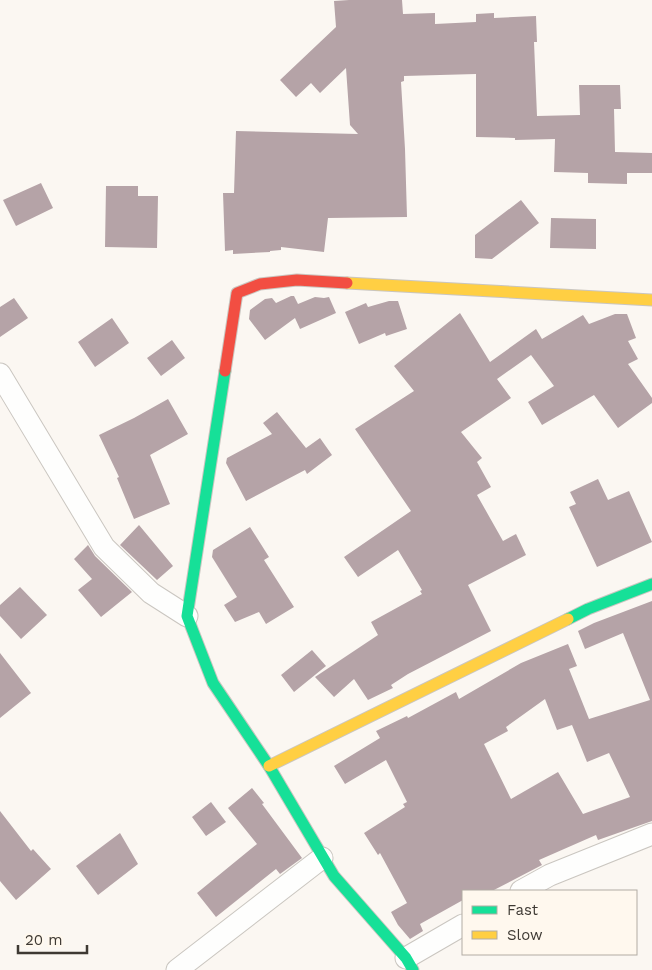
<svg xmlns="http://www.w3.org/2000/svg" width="652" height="970" viewBox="0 0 652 970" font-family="'Work Sans',sans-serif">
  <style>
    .building { fill: #b5a3a7; fill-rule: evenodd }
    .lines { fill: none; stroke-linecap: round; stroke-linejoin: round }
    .street-casing { stroke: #cac6c0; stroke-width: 23 }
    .fast-casing { stroke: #cac6c0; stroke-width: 13 }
    .slow-casing { stroke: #cac6c0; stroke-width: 13 }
    .jam-casing { stroke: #cac6c0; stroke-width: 13 }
    .street { stroke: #fefefd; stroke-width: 21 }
    .fast { stroke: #16e098; stroke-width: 11 }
    .slow { stroke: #ffcf43; stroke-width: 11 }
    .jam { stroke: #f24e42; stroke-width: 11 }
  </style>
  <rect width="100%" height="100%" fill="#fbf7f2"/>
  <path class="building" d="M349,0h53l1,14 32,-1v11l41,-2v-8l18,-1v5l42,-2 1,26h-3l3,74 43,-1 -1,-30h41l1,24h-7l1,43 37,1v20h-25v11l-39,-1v-10l-34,-1 1,-33 -40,1v-2l-39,-1v-63l-72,2v5l-3,1 4,67 2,68 -79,1 -4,34 -43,-5v3l-11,1v1l-37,2v-4l-8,1 -2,-58h11l2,-62 122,3 -8,-9 -4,-57 -26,25 -9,-10 -15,14 -16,-17 56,-53 -2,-26z
    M41,183l12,25 -37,18 -13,-26z
    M106,186h32v10h20l-1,52 -52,-1z
    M521,200l18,23 -47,36 -17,-1v-23z
    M551,218l45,1v30l-46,-1z
    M291,296h3l4,8 17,-7 9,1 5,-1 7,16 -36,16 -5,-11 -30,22 -16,-21 1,-9 15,-11 7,-1 4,5z
    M14,298l14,20 -28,19v-30z
    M389,301h9l9,28 -21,7 -1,-3 -26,11 -14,-32 21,-9 2,4z
    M460,313l30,49 46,-33 6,10 41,-24 6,9 26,-10h12l9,24 -8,3 10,18 -10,5 24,34v5l-34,25 -24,-33 -52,30 -14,-23 26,-16 -23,-31 -34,24 14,19 -50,34 21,26 -5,4 14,25 -14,8 26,46 13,-7 10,21 -58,30 23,46 -83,43 -17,11 2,3 -25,12 -14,-21 -20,18 -19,-20 63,-42 -7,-13 51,-28 -2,-3 2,-1 -24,-40 -40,27 -14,-20 67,-46 -56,-82 59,-38 -20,-25z
    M112,318l17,25 -34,24 -17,-25z
    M172,340l13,18 -24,18 -14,-18z
    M168,399l20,35 -38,21 20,49 -36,15 -17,-41 2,-1 -20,-42 35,-17z
    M277,412l29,36 14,-10 12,17 -25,19 -2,-4 -59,31 -20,-38 1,-5 45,-24 -9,-11z
    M598,479l10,21 21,-9 23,51 -55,25 -28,-60 7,-3 -6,-12z
    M139,525l34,41 -16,14 -37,-35z
    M250,527l19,30 -5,3 30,47 -28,17 -7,-12 -24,10 -11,-17 13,-8 -25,-40 1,-7z
    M88,545l7,11 37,36 -31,25 -23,-27 14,-11 -18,-20z
    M20,587l27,28 -26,24 -21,-23v-11z
    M652,601v220l-54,19 -2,-5 -57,25 3,5 -50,26h-29v9l-43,24 3,7 -13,8 -12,-14 -7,-13 16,-9 -27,-50 -2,2 -14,-22 41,-26 -2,-3 4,-2 -21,-42 -41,24 -11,-18 46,-28 -4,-7 31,-15 1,2 48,-26 3,7 62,-36 47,-19 9,22 -8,3 20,50 61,-19 -27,-67 -38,16 -7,-18 16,-8zM545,699l12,31 15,-5 15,37 22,-9 21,44 -47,17 -25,-42 -47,27 -27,-55 24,-13 -2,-4z
    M312,650l14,16 -32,26 -13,-17z
    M0,653l31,40 -31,25z
    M252,788l12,15 -2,1 40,54 -22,16 -4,-5 -60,48 -19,-24 60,-49 -29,-36z
    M211,802l15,20 -20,14 -14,-19z
    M0,811l31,40 2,-2 18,20 -35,31 -16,-19z
    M120,833l18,31 -40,31 -22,-29z"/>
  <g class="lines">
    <defs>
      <path id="street" d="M0,374l104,173 47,46 36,23
        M521,891l29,-16 102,-41
        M406,958l57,-33
        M177,970l145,-112"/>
      <path id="fast" d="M225,371l-38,245 26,67 56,83 65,110 72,82 7,12
        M568,619l20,-10 64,-25"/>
      <path id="slow" d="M347,283l305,17
        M269,766l299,-147"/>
      <path id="jam" d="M225,371l12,-78 23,-9 37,-4 50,3"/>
    </defs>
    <use href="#street" class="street-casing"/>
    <use href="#fast" class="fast-casing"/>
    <use href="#slow" class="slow-casing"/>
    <use href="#jam" class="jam-casing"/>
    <use href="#street" class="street"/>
    <use href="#fast" class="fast"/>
    <use href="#slow" class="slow"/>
    <use href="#jam" class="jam"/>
  </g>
  <rect x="462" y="890" width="175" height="65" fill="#fff8ee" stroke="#b2aca3"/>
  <rect x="472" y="906" width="25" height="8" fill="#16e098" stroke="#b2aca3"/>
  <text x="507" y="915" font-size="15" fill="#3e3933">Fast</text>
  <rect x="472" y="931" width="25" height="8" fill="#ffcf43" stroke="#b2aca3"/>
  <text x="507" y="940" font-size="15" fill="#3e3933">Slow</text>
  <path d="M18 945v8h69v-8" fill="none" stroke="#3e3933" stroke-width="2.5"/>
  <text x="25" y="945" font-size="15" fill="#3e3933" stroke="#fff8ee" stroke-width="4" paint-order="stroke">20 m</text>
</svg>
